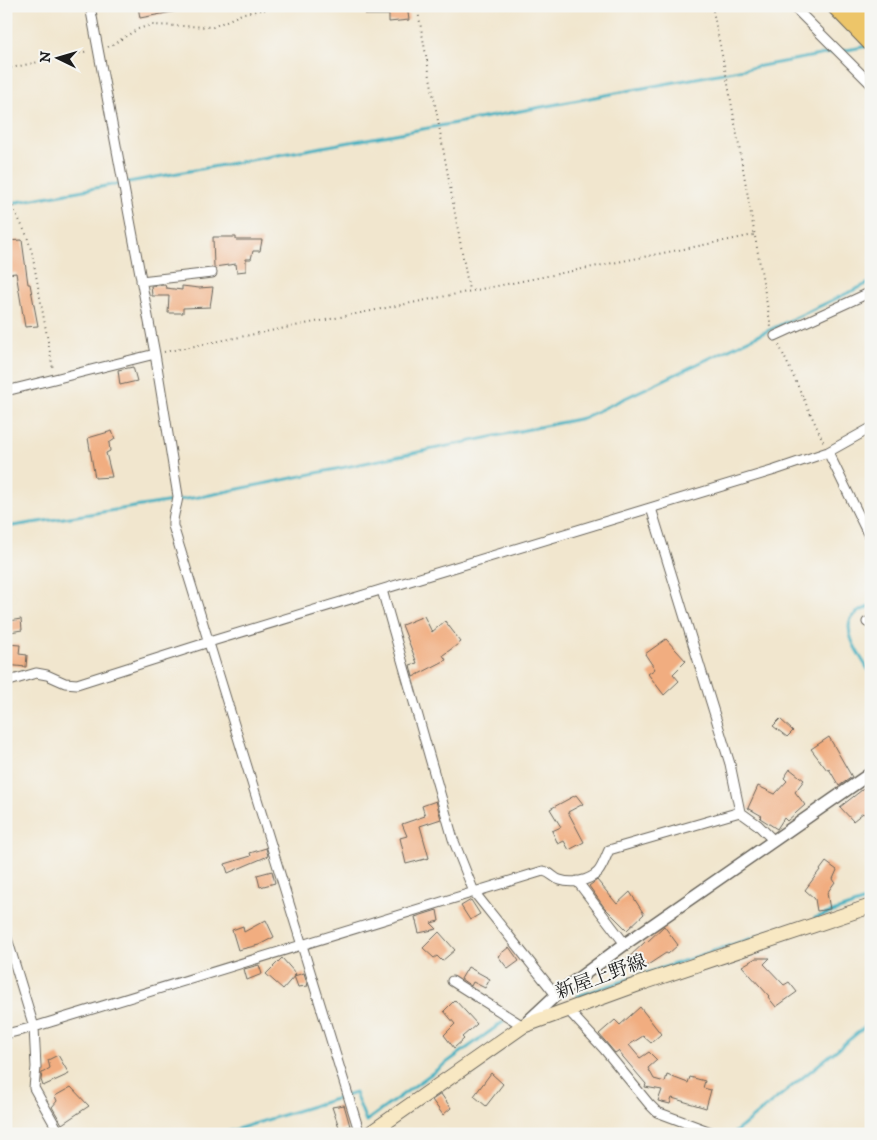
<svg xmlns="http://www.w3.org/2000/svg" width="877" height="1140" viewBox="0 0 877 1140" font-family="'IM FELL DW Pica','Noto Serif JP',serif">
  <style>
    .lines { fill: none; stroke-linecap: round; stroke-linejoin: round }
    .stream { stroke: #43b0c1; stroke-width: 3 }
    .building { fill: #f1ad80 }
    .minor-casing { stroke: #67635a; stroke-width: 11 }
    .tertiary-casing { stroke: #67635a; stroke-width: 14 }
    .secondary-casing { stroke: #67635a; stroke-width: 16 }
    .motorway-casing { stroke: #67635a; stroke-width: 20 }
    .path { stroke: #67635a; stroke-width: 2; stroke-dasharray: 1 4; stroke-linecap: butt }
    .minor { stroke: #fff; stroke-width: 9 }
    .tertiary { stroke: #fff; stroke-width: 11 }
    .secondary { stroke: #f8e8c3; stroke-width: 14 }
    .motorway { stroke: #edc569; stroke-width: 18 }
    .labels { text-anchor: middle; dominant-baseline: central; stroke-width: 4; stroke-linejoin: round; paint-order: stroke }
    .street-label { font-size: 19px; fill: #1c1c1c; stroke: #f6f6f2 }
  </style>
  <rect width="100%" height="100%" fill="#f6f6f2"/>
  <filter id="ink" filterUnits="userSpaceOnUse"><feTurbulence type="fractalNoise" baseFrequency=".02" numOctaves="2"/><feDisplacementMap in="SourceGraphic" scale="10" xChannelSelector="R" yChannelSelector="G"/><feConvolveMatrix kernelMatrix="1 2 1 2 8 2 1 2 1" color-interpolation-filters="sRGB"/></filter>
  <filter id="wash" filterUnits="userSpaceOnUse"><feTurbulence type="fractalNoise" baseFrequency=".0096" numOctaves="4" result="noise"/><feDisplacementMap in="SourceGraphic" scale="20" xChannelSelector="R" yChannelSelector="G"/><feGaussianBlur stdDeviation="1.12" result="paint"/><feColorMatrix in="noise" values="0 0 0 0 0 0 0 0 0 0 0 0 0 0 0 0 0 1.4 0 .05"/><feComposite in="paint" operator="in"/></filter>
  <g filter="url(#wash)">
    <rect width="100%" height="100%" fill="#f1e6ce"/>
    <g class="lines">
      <path class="stream" d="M6,204l450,-81 412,-77
        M6,527l199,-31 378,-78 288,-136
        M871,606c-5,2 -14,6 -18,10 -13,15 10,44 18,58
        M815,918l56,-19
        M578,996l202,-67
        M221,1134l134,-41 11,28 137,-99
        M733,1134l138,-112"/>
    </g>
    <g id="blocks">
      <path class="building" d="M138,6h45v4l-43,8z
        M365,6h42l2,14 -20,2v-7h-23z
        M213,237h23v3h26l-2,11h-7l-2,8h-5v12l-9,1 -1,-8 -22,3z
        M22,240l6,44h2l8,42 -13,1 -9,-54 -10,1v-33z
        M165,285l1,3 16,2v-4l17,2 14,-1 -3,20 -27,1v5h-15l1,-17h-17l-1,-10z
        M133,367l4,14 -17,4 -2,-15z
        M112,431l3,8 -6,4 1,8 -4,2 6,24 -17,1 -7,-40z
        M424,616l8,16 13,-11 16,21 -18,13 3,5 -33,17 -3,-12 7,-2 -15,-38z
        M21,619l1,11 -12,2 -1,-11z
        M666,639l20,22 -13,13 6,7 -15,14 -16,-21 7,-5 -10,-15z
        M7,644l13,1 -1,9 8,1 -1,12 -20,-2z
        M780,719l13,12 -6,6 -14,-11z
        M829,737l23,40 -13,9 -10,-17 -2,1 -16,-21z
        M790,769l14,11 -9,12 10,13 -18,16 -3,-3 -7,11 -17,-11 2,-2 -14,-8 10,-22 17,8 12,-13 -3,-3z
        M871,783v37l-8,-7 -10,8 -13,-14z
        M576,795l7,9 -15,8 16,30 -15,8 -5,-9 -6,3 -6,-13 9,-4 -11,-18z
        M436,801l5,18 -21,7 9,32 -23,6 -6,-26 7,-2 -5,-12 23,-8 -3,-10z
        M266,848l2,8 -40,17 -3,-9 26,-8 -1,-3z
        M826,862l11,8 -4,9 2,3 -8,11 3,16 -13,2 -2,-12 -10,-9z
        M272,871l3,12 -15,4 -3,-12z
        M597,880l20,24 13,-12 14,22 -17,16 -23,-23 -15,-21z
        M471,900l9,14 -10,6 -9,-14z
        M437,910l2,11 -8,2 6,6 -18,4 -4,-16z
        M266,920l8,17 -15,8 -21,5 -6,-20 11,-4 1,6z
        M664,926l14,19 -10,9 -2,-1 -26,17 -13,-11 19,-18 1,1z
        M439,932l16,18 -13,11 -5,-5 -3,2 -11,-10z
        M509,947l10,14 -11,8 -10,-13z
        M282,958l14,16 -13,15 -17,-15z
        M756,958h14l-6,6 20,21 5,-3 8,10 -21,15 -8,-10 1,-1 -27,-30z
        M259,965l3,9 -15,6 -3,-11z
        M468,967l22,12 -5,9 -12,-6 -2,4 -10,-7z
        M304,973l4,13 -10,1 -4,-11z
        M455,1000l22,24 -15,13 2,2 -10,9 -10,-13 11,-11 -11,-13z
        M640,1007l21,27 -10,9 -8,-7 -14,9 11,13 9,-6 8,8 -9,8 6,11 11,3 2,-7 21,8 2,-6 15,4 -2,7 8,2 -5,18 -34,-10 -2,6 -12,-3 4,-11 -17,-3 1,-3 -28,-33 -3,2 -16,-19 16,-14 5,5z
        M58,1055l11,19 -26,12 -2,-6 1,-7 8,-5 -2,-8z
        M491,1073l12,11 -17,22 -12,-10z
        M71,1087l18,19 -27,18 -10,-17 5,-6 -2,-5z
        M441,1094l10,14 -8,7 -11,-15z
        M344,1105l6,21 -10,4 -8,-23z"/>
    </g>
  </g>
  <g filter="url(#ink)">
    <use href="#blocks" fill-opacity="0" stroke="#67635a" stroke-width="1"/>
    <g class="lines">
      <defs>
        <path id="minor" d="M90,6l65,348 23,142c-1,11 -6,19 -5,30l187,608
          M793,6l78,78
          M141,281l71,-8
          M775,336l96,-44
          M6,391l149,-37
          M828,452l43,88
          M651,508l79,256 10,48
          M382,590l71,249 21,53 82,103
          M867,622l4,2
          M6,682l30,-9 11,2 18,8 12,1 132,-42 566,-172 53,-18 43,-24
          M577,881l48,63
          M6,935l28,92 2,40 -2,21 26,46
          M452,981l71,45
          M567,1009l37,40 45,55 8,8 59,22
          M6,1034l28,-7 509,-156c8,1 10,7 17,9 12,4 29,1 38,-8 5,-6 8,-16 11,-22l117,-34 14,-4 18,13 16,16"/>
        <path id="tertiary" d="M526,1023l30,-28 69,-51 246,-171"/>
        <path id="secondary" d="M369,1134l154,-108 116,-42 232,-78"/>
        <path id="motorway" d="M836,6l35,36
          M859,6l12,12"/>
      </defs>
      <use href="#minor" class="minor-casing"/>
      <use href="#tertiary" class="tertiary-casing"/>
      <use href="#secondary" class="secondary-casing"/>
      <use href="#motorway" class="motorway-casing"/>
      <path class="path" d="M417,6l52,284
        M712,6l16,78 43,243
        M108,47l30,-18 13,-4 62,2 31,-14 42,-7
        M6,69l83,-18
        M6,193l21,43 5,17 21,116
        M779,345l45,98
        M164,352l590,-117"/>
      <use href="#minor" class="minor"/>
      <use href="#tertiary" class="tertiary"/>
      <use href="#secondary" class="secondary"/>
      <use href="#motorway" class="motorway"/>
    </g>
  </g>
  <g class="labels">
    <g class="street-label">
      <text transform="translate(601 977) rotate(-20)">新屋上野線</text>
    </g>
  </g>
  <rect width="877" height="1140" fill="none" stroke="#f6f6f2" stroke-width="25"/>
  <g transform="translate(58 58) rotate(275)" stroke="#f6f6f2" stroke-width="4" paint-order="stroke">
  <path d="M0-4L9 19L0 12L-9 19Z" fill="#1c1c1c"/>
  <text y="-8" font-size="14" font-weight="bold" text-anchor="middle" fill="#1c1c1c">N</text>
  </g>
</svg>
